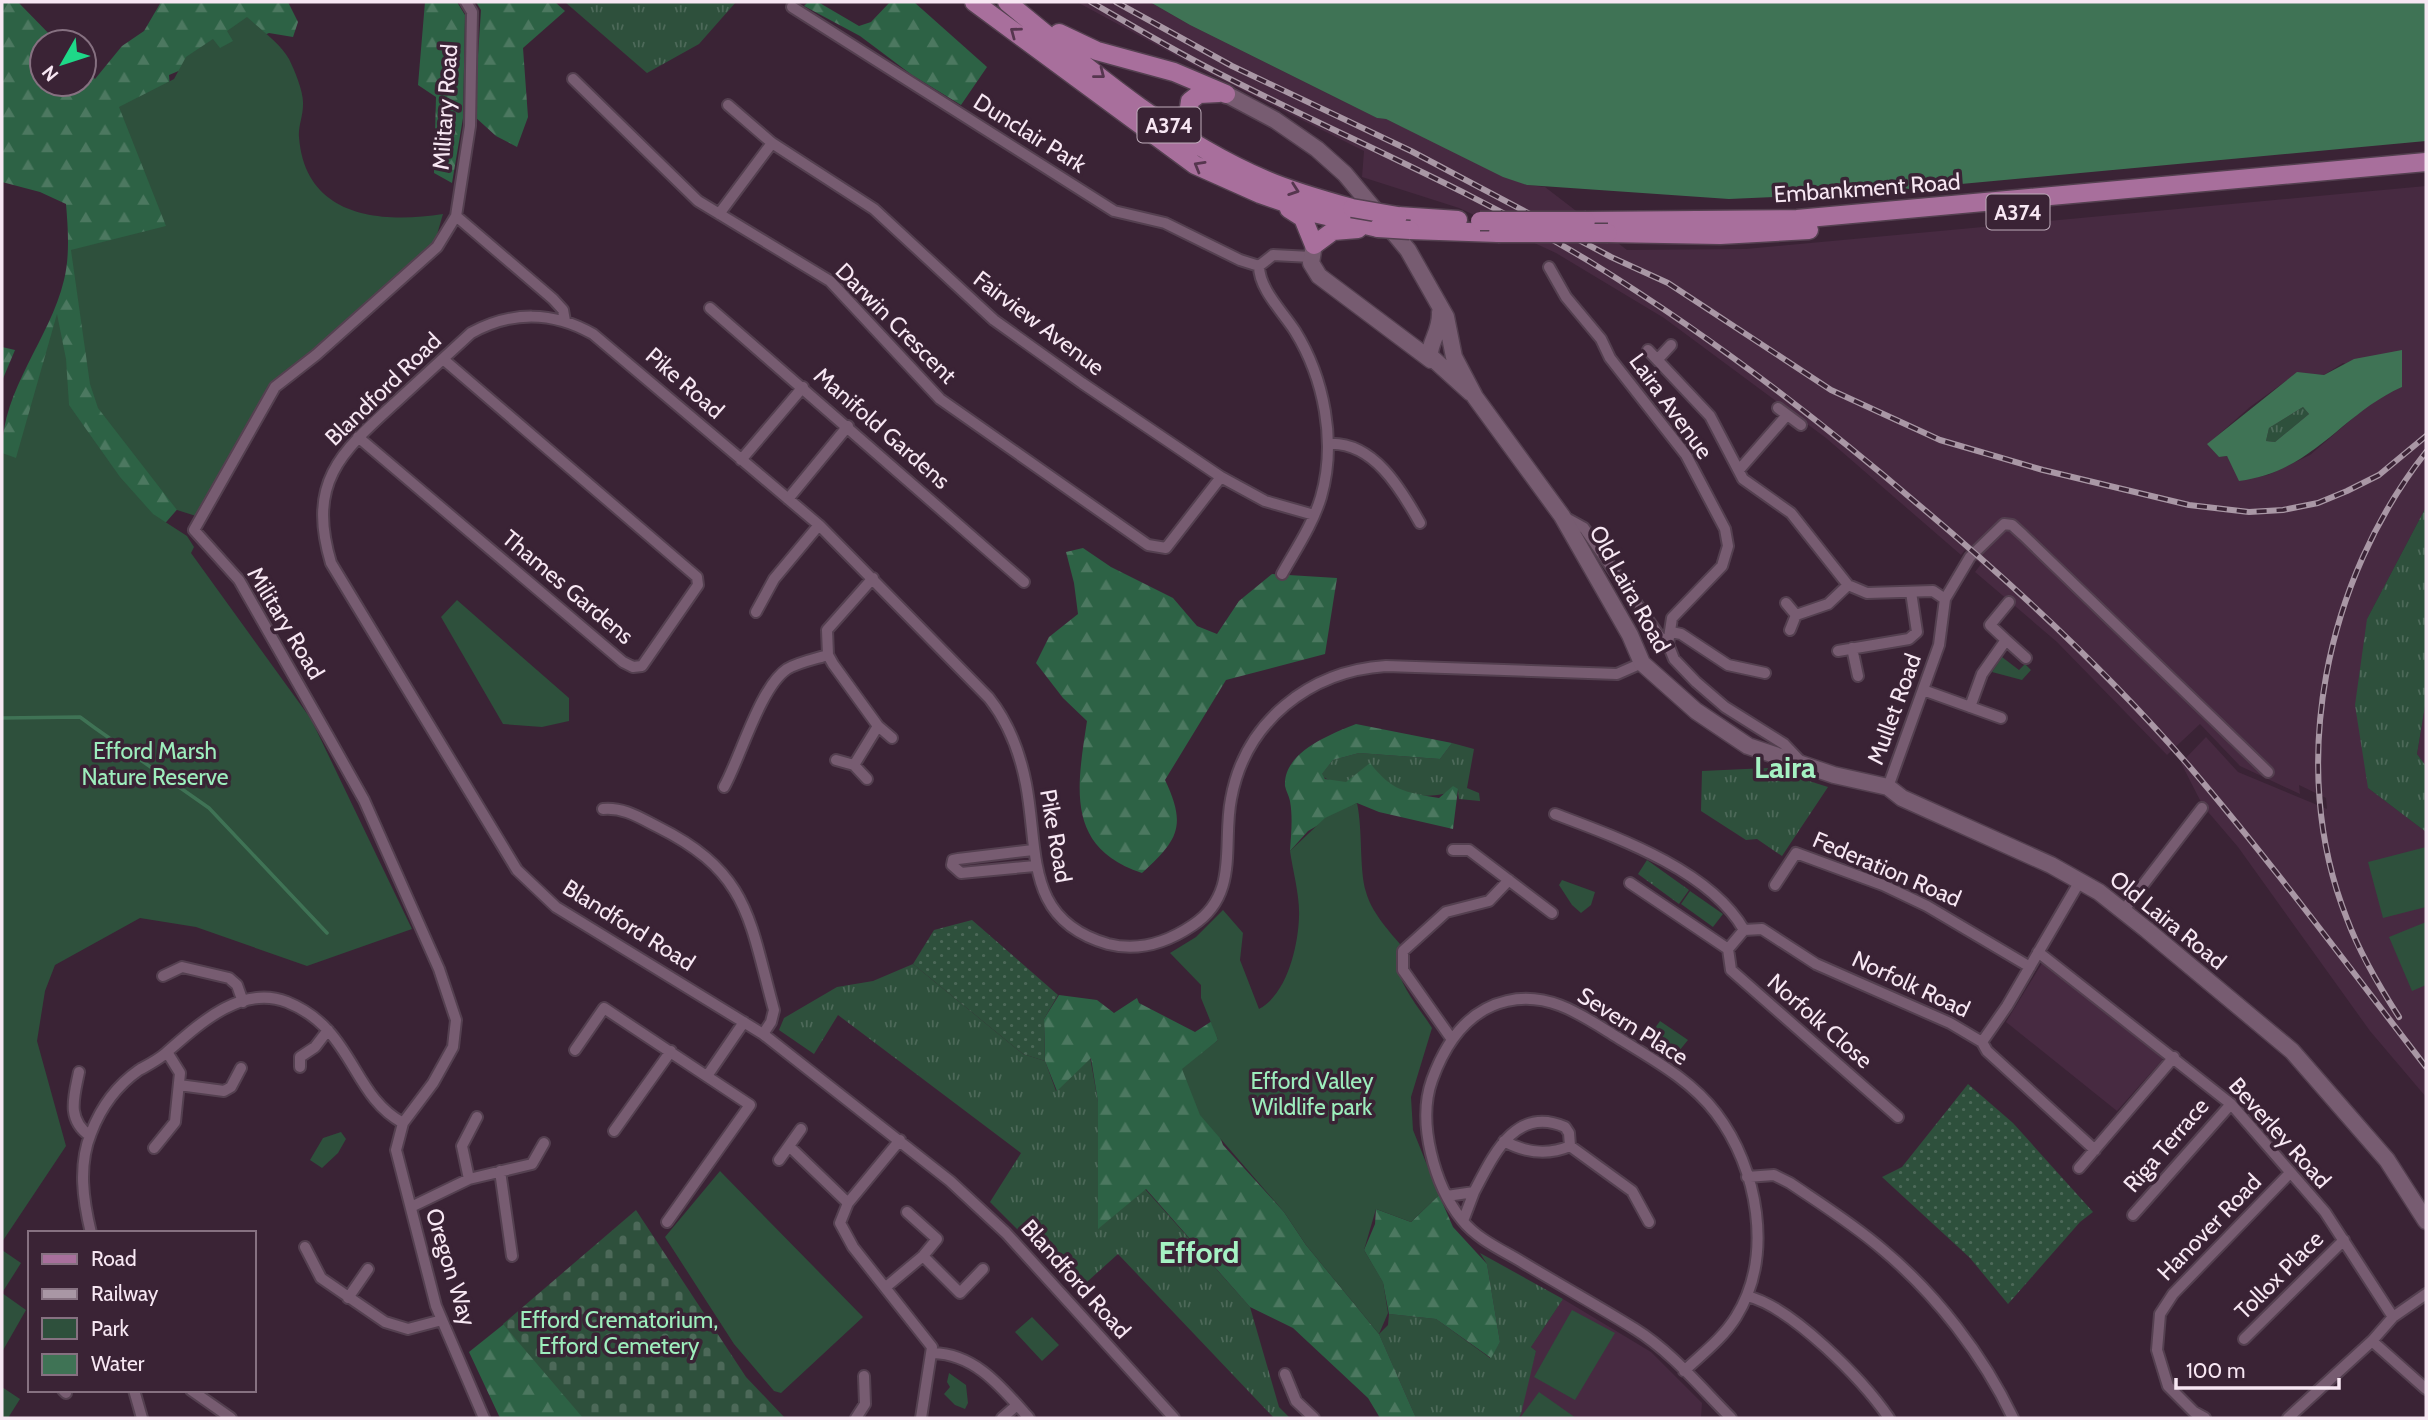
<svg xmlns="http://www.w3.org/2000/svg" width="2428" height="1420" viewBox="0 0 2428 1420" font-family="Cabin,sans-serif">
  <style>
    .built { fill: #472a41; fill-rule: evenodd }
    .grass { fill: url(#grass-tufts) }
    .forest { fill: url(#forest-firs) }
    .cemetery { fill: url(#cemetery-stones) }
    .park { fill: #2e503c }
    .garden { fill: url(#garden-dots) }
    .water { fill: #3f7355; fill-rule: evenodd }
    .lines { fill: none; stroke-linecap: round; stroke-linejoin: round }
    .stream { stroke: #3f7355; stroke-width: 3.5 }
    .minor-casing { stroke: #544050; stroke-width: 14 }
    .secondary-casing { stroke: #544050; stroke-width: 19 }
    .primary-casing { stroke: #544050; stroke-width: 21 }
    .minor { stroke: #775c71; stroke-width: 10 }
    .secondary { stroke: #775c71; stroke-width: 16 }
    .primary { stroke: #a86f9c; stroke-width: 18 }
    .rail-casing { stroke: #a997a5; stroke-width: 6 }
    .rail { stroke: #3a2335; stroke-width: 3.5; stroke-dasharray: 10; stroke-linecap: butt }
    .primary-bridge-casing { stroke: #544050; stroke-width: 21; stroke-linecap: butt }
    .primary-bridge { stroke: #a86f9c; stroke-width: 18 }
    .oneway { stroke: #56364f }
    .labels { text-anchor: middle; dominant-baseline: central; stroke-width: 7; stroke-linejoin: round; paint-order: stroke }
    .shield { fill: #3a2335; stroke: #beacba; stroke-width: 2 }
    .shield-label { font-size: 21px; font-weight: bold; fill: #f7e7f3 }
    .street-label { font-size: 23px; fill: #f7e7f3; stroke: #3a2335 }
    .park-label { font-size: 23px; fill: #9deebd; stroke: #3a2335 }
    .district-label { font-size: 30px; font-weight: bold; fill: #a5f2c3; stroke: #3a2335 }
  </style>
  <defs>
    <pattern id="grass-tufts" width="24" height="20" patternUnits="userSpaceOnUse" patternTransform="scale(1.75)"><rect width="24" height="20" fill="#2e503c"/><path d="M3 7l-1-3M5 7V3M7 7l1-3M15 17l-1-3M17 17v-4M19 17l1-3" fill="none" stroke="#4d6959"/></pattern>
    <pattern id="forest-firs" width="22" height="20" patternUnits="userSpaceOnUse" patternTransform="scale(1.75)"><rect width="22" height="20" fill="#2d6245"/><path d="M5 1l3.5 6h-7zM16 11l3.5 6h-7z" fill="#4c7860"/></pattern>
    <pattern id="cemetery-stones" width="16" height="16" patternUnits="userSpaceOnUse" patternTransform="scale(1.75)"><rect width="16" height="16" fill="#2e503c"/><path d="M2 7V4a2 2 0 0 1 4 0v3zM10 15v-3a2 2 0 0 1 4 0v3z" fill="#4d6959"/></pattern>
    <pattern id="garden-dots" width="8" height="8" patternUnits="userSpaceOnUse" patternTransform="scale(1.75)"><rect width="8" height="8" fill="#2e503c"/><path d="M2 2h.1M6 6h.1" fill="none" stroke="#4d6959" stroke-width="1.8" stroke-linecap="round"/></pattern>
  </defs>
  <rect width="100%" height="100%" fill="#3a2335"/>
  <path class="built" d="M1077,2h73l40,23 187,93 9,1 141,66 18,2 82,63 119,-1 680,-63v321l-59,112 1,169 58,44v265l-56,-66 -132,-184 -35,-41 -22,-43 25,-26 32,35 89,37 -1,-11 -27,-13 1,9 -60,-28 -40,-42 -33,31 -110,-113 -82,-70 6,-8 -16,-14 -4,5 -135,-117 -162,-120 -108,-65 -97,-45 -97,-31 2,-26 -154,-77zM2343,363l59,24 -28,13 -64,55 -42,20 -28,5 -13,-24 -8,1 -11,-13 42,-37 47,-34 27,2z
    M2426,700v66l-9,-12z
    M2044,960l120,98 -47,53 -111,-89z
    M1563,1299l88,53 51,51 -1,15h-183l18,-67 -5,-4z"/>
  <path class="grass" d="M565,2h171l-37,42 -52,29z
    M2303,407l6,7 -34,28 -9,-1 3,-13z
    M2426,507v193l-9,54 9,12v66l-58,-44 -13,-83 12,-86z
    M1452,743l22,6 -7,39 12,5 1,8 -21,-2 -1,-10c-24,11 -57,9 -76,-11 -17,2 -47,10 -61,-3l12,-15 26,-7 81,6z
    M1768,768l60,19 -46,69 -25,-17 -11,1 -45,-29 1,-40z
    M1647,860l42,30 -10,14 -41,-30z
    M913,964l110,90 22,7 11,30 34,-34 8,45v126l47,-39 105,118 29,100 11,11h-16l-156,-164 -40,36 -88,-88 31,-49 -183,-138 -24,39 -35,-24 5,-12 53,-31 36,-6z
    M1480,1253l83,46 -32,48 5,4 -15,63 -3,4h-102l-37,-84 9,-9 1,-11 47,5 54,39 10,-16 -13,-78z"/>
  <path class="forest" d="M2,2h16l39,40h-15v42h42v-15l11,10 27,-33 22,-15 17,-29h127l10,20 -5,15 -24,-4 -100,42 32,407 -40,46 -149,-57 -10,-19c0,-63 48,-113 62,-172 6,-24 4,-52 2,-76l-26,-12 -38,-10z
    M425,2h32l8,13 -2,103 -11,65 -18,-10 2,-76 -18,-12z
    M476,2h79l10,9 -42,37 5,69 -11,30 -21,-11 -22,-20 7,-106z
    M808,2h10l41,24 12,-4 19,-20h24l73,65 -26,38 -49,-30 -52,-39 -56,-30z
    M2,347l13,3 -13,31z
    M1083,548l28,19 62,31 24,28 20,8 22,-33 33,-27 65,4 -12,76 -99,26 -61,100c22,46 13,60 -23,93 -77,-25 -65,-86 -55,-152l-24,-23 -27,-35 13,-26 29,-23 -4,-31 -8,-31z
    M1356,724l96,19 -12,16 -81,-6 -26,7 -11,14 3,5 21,3 24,-19c22,28 34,29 69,35l14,-12 5,3 -5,40 -74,-17 -22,-9 -49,28 -18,20c1,-16 3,-33 0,-50 -1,-5 -4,-10 -5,-15 -2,-34 46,-52 71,-62z
    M1059,995l38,5 17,13 23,-15 2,5 56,29 17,-11 6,19 -26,24 31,81 61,67 22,33 73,89 37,84h-36l-12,-20 -75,-70 -43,-21 -104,-118 -48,40v-127l-7,-44 -34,33 -12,-30 -1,-42z
    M1439,1195l14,32 34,37 13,78 -9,16 -55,-39 -47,-5 -6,-31 -19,-33 11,-26 1,-15 35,13z
    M504,1324l84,94h-88l-31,-66z"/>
  <path class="cemetery" d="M636,1210l110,167 39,41h-202l-80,-94z"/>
  <path class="park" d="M247,17c13,12 34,27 42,42 6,12 15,34 14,46 0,11 -5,22 -4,32 6,80 81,87 144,77l-9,31 -118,105 -43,35 -77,131 -19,-6 -79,-102 -8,-24 -19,-134 95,-24 -47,-119 55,-28 12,-22 27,-18 7,9 13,-7 -6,-10z
    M57,314l9,45 3,46 51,72 33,37 34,22 7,11 -3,6 120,166 101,210 -105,37 -111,-39 -56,-9 -85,47 -10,26 -8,50 29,105 -64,96v-789l14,5z
    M457,600l112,98v23l-27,6 -39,-3 -62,-107z
    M2002,657l17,13 6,-6 6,6 -9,10 -30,-8z
    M1357,803c6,28 2,66 9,89 5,19 22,38 34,52 -12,31 16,58 32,84l-21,69 2,33 26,65 -28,27 -35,-13 -12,41 19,32 5,31 -9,21 -73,-89 -22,-33 -84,-97 -18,-46 36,-29 -17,-42v-13l-31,-32 26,-16 27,-27 20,23 -3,27 19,49c28,-15 39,-62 40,-92 1,-21 -6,-45 -9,-66l35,-33z
    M2426,847v60l-43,11 -15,-56z
    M1562,880l33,12 -4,13 -10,8 -9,-8 -13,-20z
    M1690,891l33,23 -10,13 -32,-23z
    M2426,922v63l-14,6 -23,-54z
    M1660,1021l28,19 -9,11 -27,-19z
    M341,1132l5,7 -8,14 -16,15 -12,-8 13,-22z
    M720,1171l143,146 -82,76 -7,-2 -40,-47 -69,-107z
    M2,1250l19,13 -19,30 24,17 -24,42z
    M1572,1310l43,23 -40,67 -41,-23z
    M1032,1317l27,28 -17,16 -27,-29z
    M949,1373l17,12 2,18 -3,6 -10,-4 -11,-11 6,-7 -3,-5z
    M2,1387l18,12 -12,19h-6z
    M1539,1392l37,26h-56z"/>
  <path class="garden" d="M972,920l86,75 -14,24 1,42 -22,-7 -110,-90 21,-34z
    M1968,1084l45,39 80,89 -13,10 -72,82 -38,-46 -88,-81 20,-10z"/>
  <path class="water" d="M1150,2h1276v139l-562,52 -135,6 -202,-14 -24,-8 -117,-58 -9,-1 -187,-93z
    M2402,350v37c-61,27 -89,85 -163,94l-12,-25 -8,1 -12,-13 90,-72 27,3 30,-16zM2303,407l6,7 -34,28 -9,-1 3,-13z"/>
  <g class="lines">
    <path class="stream" d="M2,718l78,-1 15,11 114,80 118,125"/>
    <defs>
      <path id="minor" d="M466,2l6,10 -2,114 -14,90 -19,31 -121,108 -41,32 -81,143 45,50 89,156 36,64 75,169 17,51 -3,27 -20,36 -30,40 -7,27 40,156 48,112
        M792,7l322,204 51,12 75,37 19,6
        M573,79l125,122 132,80 110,118 208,146 18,3 55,-71
        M728,105l44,38 102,66 120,111 88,63 139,94 44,24 49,14
        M719,214l53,-71
        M456,216l97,83 10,11 2,11
        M1549,267l17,30 35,42 9,19 76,97 39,74 3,17 -6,20 -50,52 -4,26
        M710,308l314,274
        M1648,350l62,66 33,63 48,34 57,72 19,8 66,-2 12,8
        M1658,359l13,-14
        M1778,408l23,17
        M358,437l265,225 10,5 9,-1 56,-81 -1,-8 -254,-218
        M1328,444c45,-3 73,45 92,79
        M741,460l62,-73
        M1739,470l48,-55
        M788,499l60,-73
        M1564,517l20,11 76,109 8,7 6,15 22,23 29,25 59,37 18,19
        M1282,574c14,-25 31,-50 39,-77 16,-55 3,-119 -26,-166 -12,-19 -36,-42 -36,-65l14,-11 38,2
        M1786,603l10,12 -6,15
        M756,612l18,-33 45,-54
        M1796,615l32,-11 20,-19
        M1671,632l10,2 47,31 37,8
        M2006,640l20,18
        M1852,648l6,28
        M1838,651l71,-12 8,-7 -6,-40
        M1923,690l78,28
        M1970,707l12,-33 24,-34 -16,-15 19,-23
        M878,726l14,12
        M836,760l18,5 13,14
        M854,765l24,-39 -45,-62 -5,-9 -1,-25 46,-52
        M724,787c16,-28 36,-100 63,-118 12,-7 28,-10 41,-14
        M1888,787l51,-142 6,-46 25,-42 34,-33 8,1 11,10 245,237
        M603,809c21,-2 37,9 55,18 92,46 91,93 116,183l-3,12 -8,12
        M1555,814c61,23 155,56 189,116
        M1033,850l-75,9 -5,1 -1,5 9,8 74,-7
        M1453,850h16l83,63
        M1630,883l98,66
        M1775,885l21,-32 87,32 44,21 103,61
        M2123,911l79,-103
        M2038,952l193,152 94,108 68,105
        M163,976l19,-9 47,11 8,7 6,17
        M1451,1038l-48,-68v-19l43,-39 43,-11 20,-21
        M1982,1042l25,-36 73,-125
        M575,1050l29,-42 146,97 -83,117
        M300,1067v-10l15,-10 13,-17
        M79,1072c-5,25 -13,47 11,64
        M707,1076l37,-54
        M179,1085l45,6 7,-4 10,-19
        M1898,1117l-167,-147 -3,-21 16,-19 18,-1 54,35 134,59 32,19 5,9 108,99
        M614,1131l57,-80
        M900,1140l-52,63 -8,20 13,24 79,100 -11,71
        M1570,1146l62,45 17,31
        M790,1147l58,56
        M154,1148l21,-26 5,-49 -13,-21
        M779,1160l22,-31
        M2079,1168l95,-111
        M500,1171l12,85
        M1747,1177l27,-2 16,8c31,21 63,41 92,66 54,45 101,106 131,169
        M469,1179l-7,-33 15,-29
        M1447,1196l27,-4c19,-36 41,-87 91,-65l4,6 1,13c-23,10 -44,7 -66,-5
        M411,1207l58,-28 63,-15 12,-21
        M2133,1215l98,-111
        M1463,1221l11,-29
        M91,1233c-8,-33 -13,-68 0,-100 10,-26 25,-47 48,-63 9,-5 19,-10 27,-17 32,-28 75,-69 121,-51 67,27 64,93 116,121
        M305,1247l16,31 64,44 23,7 34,-9
        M923,1256l37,37 23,-24
        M886,1287l37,-31 14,-17 -30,-27
        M1747,1296c45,11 116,84 142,122
        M348,1298l20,-29
        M2244,1339l100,-99
        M2372,1341l54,48
        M933,1353c43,1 69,35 96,65
        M1684,1371c18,-17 39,-33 52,-54 38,-61 22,-149 -20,-204 -26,-34 -64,-54 -99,-76 -34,-21 -68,-46 -110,-36 -40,9 -62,43 -75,79 -15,42 2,105 30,140 15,19 40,30 60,42 38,23 76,44 113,67 37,23 66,59 96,89
        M1285,1374l11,27 18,17
        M63,1390l3,3
        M134,1390l8,28
        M191,1390l40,28
        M856,1418l9,-14 -1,-28
        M1002,1418l15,-13
        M1174,1418l-168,-185 -56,-52 -187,-147 -207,-127 -39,-37 -186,-307c-24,-81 9,-110 65,-161 25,-23 50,-46 75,-69 40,-22 82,-22 122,1l226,191 170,173c19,24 31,55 37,86 13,68 -2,136 82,160 31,8 60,-2 85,-19 47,-31 29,-81 38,-126 14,-77 78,-128 155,-133l231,8 25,-11
        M2205,1418l-11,-6 -26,-26 -11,-36 3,-36 13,-20 116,-120
        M2288,1418l84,-77 21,-24 33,-23"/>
      <path id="secondary" d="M1226,94l49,26 42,29 28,25 63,76 38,67 8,40 21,40 87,119 68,119 12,28 54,48 52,35 86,29 54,12 14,11 149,67 48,27 48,38 145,121 95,109 39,61
        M1314,245l-3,18 8,13 112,84
        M1440,312c1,20 -11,30 -10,44l41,37"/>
      <path id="primary" d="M974,2l221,163 65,29 58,20 60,14
        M1007,2c79,65 164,138 259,178 28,12 57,20 86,28
        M1059,33l38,18 77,21 52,22
        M1185,135l5,-34 9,-7 20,-1
        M1289,209l14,9 11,27 19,-14 25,-2
        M1398,216l60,4
        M1586,221l211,-2 629,-57
        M1410,230l88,3
        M1608,233l112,2 89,-5"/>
    </defs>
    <use href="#minor" class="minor-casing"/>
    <use href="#secondary" class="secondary-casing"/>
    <use href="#primary" class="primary-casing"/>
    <use href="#minor" class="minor"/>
    <use href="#secondary" class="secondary"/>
    <use href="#primary" class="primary"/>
    <defs>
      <path id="rail" d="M1091,2c45,26 90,53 137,76 122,62 247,114 364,185 117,72 224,154 328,243 95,80 188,166 269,260 83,97 159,200 237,301
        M1116,2l116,64 179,85 200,106 57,26 163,107 109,50 103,30 146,35 60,7 34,-2 35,-7 29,-12 32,-16 47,-39
        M2399,1017c-20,-31 -39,-63 -52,-98 -61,-153 -21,-340 79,-467"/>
    </defs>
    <use href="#rail" class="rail-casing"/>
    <use href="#rail" class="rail"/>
    <defs>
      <path id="primary-bridge" d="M1352,208l46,8
        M1480,221h106
        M1378,228l32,2
        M1498,233h110"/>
    </defs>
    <use href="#primary-bridge" class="primary-bridge-casing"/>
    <use href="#primary-bridge" class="primary-bridge"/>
  </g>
  <defs><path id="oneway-chevron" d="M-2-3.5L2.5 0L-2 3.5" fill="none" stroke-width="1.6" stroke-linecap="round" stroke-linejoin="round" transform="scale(1.75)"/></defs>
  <g class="oneway">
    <use href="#oneway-chevron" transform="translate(1015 32) rotate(-143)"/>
    <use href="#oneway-chevron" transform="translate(1100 74) rotate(38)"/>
    <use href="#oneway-chevron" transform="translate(1199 166) rotate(-150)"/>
    <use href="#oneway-chevron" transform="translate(1294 190) rotate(19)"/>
  </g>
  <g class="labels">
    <g class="shield">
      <rect x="1137.5" y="107.5" width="63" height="35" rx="5"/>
      <rect x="1986.5" y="194.5" width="63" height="35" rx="5"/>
    </g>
    <g class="shield-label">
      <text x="1169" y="125">A374</text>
      <text x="2018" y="212">A374</text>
    </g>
    <g class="street-label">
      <text transform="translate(445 107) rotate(-86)">Military Road</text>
      <text transform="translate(1030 133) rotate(32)">Dunclair Park</text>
      <text transform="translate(1867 188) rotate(-4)">Embankment Road</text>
      <text transform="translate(896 323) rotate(45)">Darwin Crescent</text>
      <text transform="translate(1039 323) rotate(37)">Fairview Avenue</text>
      <text transform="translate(685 383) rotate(41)">Pike Road</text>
      <text transform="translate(383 389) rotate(-44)">Blandford Road</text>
      <text transform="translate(1671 406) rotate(54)">Laira Avenue</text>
      <text transform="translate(882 428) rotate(41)">Manifold Gardens</text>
      <text transform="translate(568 587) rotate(40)">Thames Gardens</text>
      <text transform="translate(1630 589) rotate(61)">Old Laira Road</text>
      <text transform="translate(286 623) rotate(59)">Military Road</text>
      <text transform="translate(1894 709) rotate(-70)">Mullet Road</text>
      <text transform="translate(1056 836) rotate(80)">Pike Road</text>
      <text transform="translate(1887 869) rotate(23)">Federation Road</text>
      <text transform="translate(2168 920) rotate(39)">Old Laira Road</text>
      <text transform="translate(629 925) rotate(32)">Blandford Road</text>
      <text transform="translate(1911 984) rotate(25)">Norfolk Road</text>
      <text transform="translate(1820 1021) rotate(41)">Norfolk Close</text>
      <text transform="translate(1633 1026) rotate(32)">Severn Place</text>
      <text transform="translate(2280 1133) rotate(48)">Beverley Road</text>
      <text transform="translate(2166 1145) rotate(-49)">Riga Terrace</text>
      <text transform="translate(2209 1227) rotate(-46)">Hanover Road</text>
      <text transform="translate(451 1267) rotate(73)">Oregon Way</text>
      <text transform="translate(2279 1275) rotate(-45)">Tollox Place</text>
      <text transform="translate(1076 1279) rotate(48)">Blandford Road</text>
    </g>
    <g class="park-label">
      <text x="155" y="751">Efford Marsh<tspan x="155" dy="26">Nature Reserve</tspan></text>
      <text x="1312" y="1081">Efford Valley<tspan x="1312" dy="26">Wildlife park</tspan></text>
      <text x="619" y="1320">Efford Crematorium,<tspan x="619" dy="26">Efford Cemetery</tspan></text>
    </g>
    <g class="district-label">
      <text x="1785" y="767">Laira</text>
      <text x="1199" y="1252">Efford</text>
    </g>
  </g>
  <rect width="2428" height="1420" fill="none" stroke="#f7e7f3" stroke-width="7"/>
  <rect x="28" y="1231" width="228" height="161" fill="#3a2335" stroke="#867181" stroke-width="2"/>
  <rect x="42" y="1254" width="35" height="10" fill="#a86f9c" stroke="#867181" stroke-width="2"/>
  <text x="91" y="1266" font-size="21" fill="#f7e7f3">Road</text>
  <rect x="42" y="1289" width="35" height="10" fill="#a997a5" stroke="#867181" stroke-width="2"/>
  <text x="91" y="1301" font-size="21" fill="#f7e7f3">Railway</text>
  <rect x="42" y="1318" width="35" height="21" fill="#2e503c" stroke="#867181" stroke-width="2"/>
  <text x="91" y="1336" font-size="21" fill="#f7e7f3">Park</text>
  <rect x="42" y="1354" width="35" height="21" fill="#3f7355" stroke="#867181" stroke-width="2"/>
  <text x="91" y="1371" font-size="21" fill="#f7e7f3">Water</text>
  <g transform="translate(63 63) rotate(231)"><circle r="33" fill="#3a2335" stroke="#867181" stroke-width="2"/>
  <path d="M0-5L12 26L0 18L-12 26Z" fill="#1ed888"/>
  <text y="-10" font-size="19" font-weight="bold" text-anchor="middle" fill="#f7e7f3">N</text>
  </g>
  <path d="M2176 1378v10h163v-10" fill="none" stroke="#f7e7f3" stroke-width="3.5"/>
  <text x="2186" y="1378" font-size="21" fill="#f7e7f3" stroke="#3a2335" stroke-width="5" paint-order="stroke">100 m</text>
</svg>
